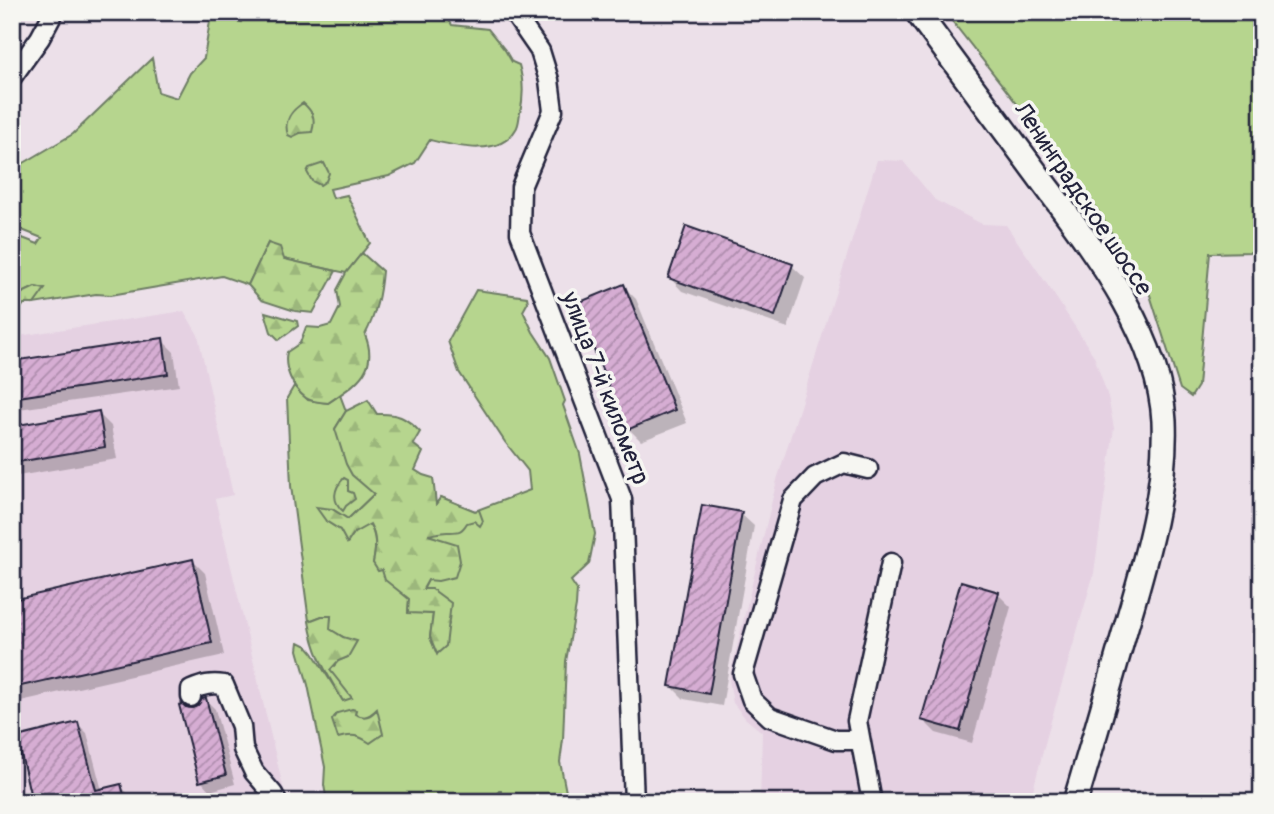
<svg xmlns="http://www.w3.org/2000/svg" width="1274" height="814" viewBox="0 0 1274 814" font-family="Pangolin,sans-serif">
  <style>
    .built { fill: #e5d1e2 }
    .grass { fill: #b6d58e; stroke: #6c7c64; stroke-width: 2; fill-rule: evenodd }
    .forest { fill: url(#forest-firs); stroke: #6c7c64; stroke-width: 2 }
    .shadow { fill: #0003 }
    .building { fill: url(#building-hatch); stroke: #22223b; stroke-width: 2 }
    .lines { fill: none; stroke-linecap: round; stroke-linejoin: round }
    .minor-casing { stroke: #22223b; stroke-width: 23 }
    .major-casing { stroke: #22223b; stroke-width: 28 }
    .minor { stroke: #f6f6f2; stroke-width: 18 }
    .major { stroke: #f6f6f2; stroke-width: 23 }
    .labels { text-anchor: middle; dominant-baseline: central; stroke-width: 7; stroke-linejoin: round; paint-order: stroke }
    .street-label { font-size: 24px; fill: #22223b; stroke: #f6f6f2 }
  </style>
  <defs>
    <pattern id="forest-firs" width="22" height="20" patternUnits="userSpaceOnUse" patternTransform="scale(1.75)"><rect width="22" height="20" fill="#b6d58e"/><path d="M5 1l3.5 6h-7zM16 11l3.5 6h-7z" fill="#9cb77b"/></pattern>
    <pattern id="building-hatch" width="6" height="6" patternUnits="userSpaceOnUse" patternTransform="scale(1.75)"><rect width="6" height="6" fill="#d6add3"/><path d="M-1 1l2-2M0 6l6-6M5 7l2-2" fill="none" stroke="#ad8cac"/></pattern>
  </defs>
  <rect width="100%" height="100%" fill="#ece0e9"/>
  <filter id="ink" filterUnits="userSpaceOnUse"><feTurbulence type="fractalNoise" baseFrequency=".0143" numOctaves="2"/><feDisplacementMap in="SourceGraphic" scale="14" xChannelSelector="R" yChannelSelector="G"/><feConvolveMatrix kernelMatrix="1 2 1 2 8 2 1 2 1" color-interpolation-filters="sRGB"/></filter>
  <g filter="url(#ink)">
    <path class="built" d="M877,160l26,1 32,39 47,24 24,1 45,65 43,66 14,41 6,31 -20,145 -45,155 -19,74h-270l2,-70 -16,-13 -13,-16 -4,-23 48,-200z
      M184,311l14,24 35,160 -18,4 69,292 -41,11h-231v-465z"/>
    <path class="grass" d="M246,12h198l8,13 36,4 17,21 7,12 7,3c5,17 5,31 1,48 -1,5 -1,12 -4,16 -16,29 -61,17 -86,11l-15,23 -26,13 -59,13 3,9 14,-3 23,48 -24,30 -63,-14 -15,-16 -20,42 -26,-9 -111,19 -15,-1 -62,10 10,-15 -9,-2 -23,11v-64l26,10 4,-6 -30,-12v-56l61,-36 79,-76 6,34 19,6 13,-25 14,-15 7,-43 30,7z
      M945,12h317v118l-4,2 4,7v78l-10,35 -42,1 -12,133 -7,11 -11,-8 -30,-94 -64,-103z
      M476,290l51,7 1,5 -5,9 10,21 17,26 15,43 -2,4 17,49 15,80 -6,30 -18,17 6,9 -1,16 -10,55 -3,79 -3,22 8,40h-66l-1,-11h-2l-6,11h-166l-3,-17 1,-18 -17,-82 -10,-35 1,-8 8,4 6,7 30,48 -13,-31 8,-9 10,-4 -5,-20 -14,-8 2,-13h-9l-13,5 -18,-135 -4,-88 7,-12 14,14 20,3 12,-8 6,16 -11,18 40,64 -27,26 -16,-10 -6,12 14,9 8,12 6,-9 15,-10c8,14 7,25 4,40l9,6 27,30 -1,13 25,2 -3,23 7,17 12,-30 -26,-34 5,-10 10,-41 -11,-5 7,-27 7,-10 34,14 55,-21 -2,-19 -23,-29 -46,-70 -11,-31zM352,709c7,13 17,8 25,0l-14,29 -10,-3z"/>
    <path class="forest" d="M303,103c10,9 13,15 9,29l-12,1 -8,4 -4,-2c-5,-14 4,-25 15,-32z
      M324,163l5,10 -3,8 -6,4 -8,-4 -5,-9 2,-4z
      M268,243l12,4 4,12 52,12 -23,42 -18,-2 -34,-11 -13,-15z
      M362,253l20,18c-2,24 -6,43 -17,64 15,36 -11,50 -37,68 -7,-1 -17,-1 -22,-5 -13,-9 -23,-31 -19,-46l13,-9 6,-16 14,1 11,-3 9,-18 -3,-17 9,-17z
      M35,287l10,2 -11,15h-10l-9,12 -3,1v-19z
      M265,312l32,9 1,5 -19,14 -8,-8z
      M368,400l9,14c20,-1 29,3 43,18l-7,12 10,8 -8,18 8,5 10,3 3,26 5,-7 34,14 4,-1 4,11 -3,5 -6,-5 -7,2c-6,10 -9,9 -20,9 -6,0 -13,2 -19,3l29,9 3,17 -5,16 -17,4 -10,-1 -5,9h9l19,14 -5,43 -9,8 -7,-17 3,-23 -25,-1 1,-14 -24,-19 -3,-10 -4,1 -5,-8c3,-15 4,-26 -3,-39l-16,9 -7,10 -7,-13 -14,-9 -10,-14 16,2 16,10 26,-25 -22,-19 -6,-11 -11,-35 11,-18z
      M344,478l4,2v11l5,2 2,6 -9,7 -3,5c-12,-10 -9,-23 1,-33z
      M322,616h9l-1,13 13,8 14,4 -9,16 -10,4 -8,9 22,28 -9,3c-17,-29 -29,-47 -34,-80z
      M352,709l4,1 -1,4c10,5 15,3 22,-5l6,25 -13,9c-12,-8 -17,-9 -32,-5l-6,-18 5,-7z"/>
    <path class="shadow" d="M792,266l13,12 -17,50 -106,-37 -12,-13z
      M623,286l13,13 51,124 -46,18 -12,-12z
      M162,340l12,12 5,34 -167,24v-48z
      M98,413l13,13 6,33 -105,18v-49z
      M741,514l13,12 -32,180 -38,-7 -13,-13z
      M193,561l12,12 19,82 -212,48v-102z
      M998,594l13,13 -39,136 -36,-10 -13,-13z
      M206,700l9,9 20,75 -25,7 -9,-10 -16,-72 13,-1z
      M78,724l9,9 15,58 19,-5 9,10 2,6h-98z"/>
    <path class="building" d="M686,226l107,38 -18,52 -107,-38z
      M624,284l51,126 -48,20 -52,-126z
      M163,338l5,36 -156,24v-37z
      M99,411l6,36 -93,16v-37z
      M702,505l40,7 -33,182 -40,-8z
      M193,559l19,84 -200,45v-88z
      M961,581l38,11 -39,139 -39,-11z
      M206,698l20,77 -27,7 -20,-77 3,-1 4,3 6,1 5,-2 5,-7z
      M78,722l18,68 25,-6 5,18h-94l-15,-65z"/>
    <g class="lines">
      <defs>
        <path id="minor" d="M513,12l27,39 9,29 4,31 -32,76 -1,46 102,266 12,303
          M12,77l28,-39 14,-26
          M191,697v-7c12,-5 20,-7 33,-5l17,41 2,23 11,23 19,22 4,8
          M860,740h-24l-66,-23 -18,-17 -9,-26 50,-174 22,-23 29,-14 24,6
          M872,802l-15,-81 34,-158"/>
        <path id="major" d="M917,12c39,53 78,105 117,158 52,71 125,159 130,251 3,72 -20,144 -40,213 -16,56 -32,112 -49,168"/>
      </defs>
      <use href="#minor" class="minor-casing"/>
      <use href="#major" class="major-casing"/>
      <use href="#minor" class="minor"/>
      <use href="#major" class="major"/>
    </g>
  </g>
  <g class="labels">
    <g class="street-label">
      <text transform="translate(1083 199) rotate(56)">Ленинградское шоссе</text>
      <text transform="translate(605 388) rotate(69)">улица 7-й километр</text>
    </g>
  </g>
  <rect width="1274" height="814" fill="none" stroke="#f6f6f2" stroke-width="42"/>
  <rect x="21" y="21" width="1232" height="772" fill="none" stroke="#22223b" stroke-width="2.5" filter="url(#ink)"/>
</svg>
